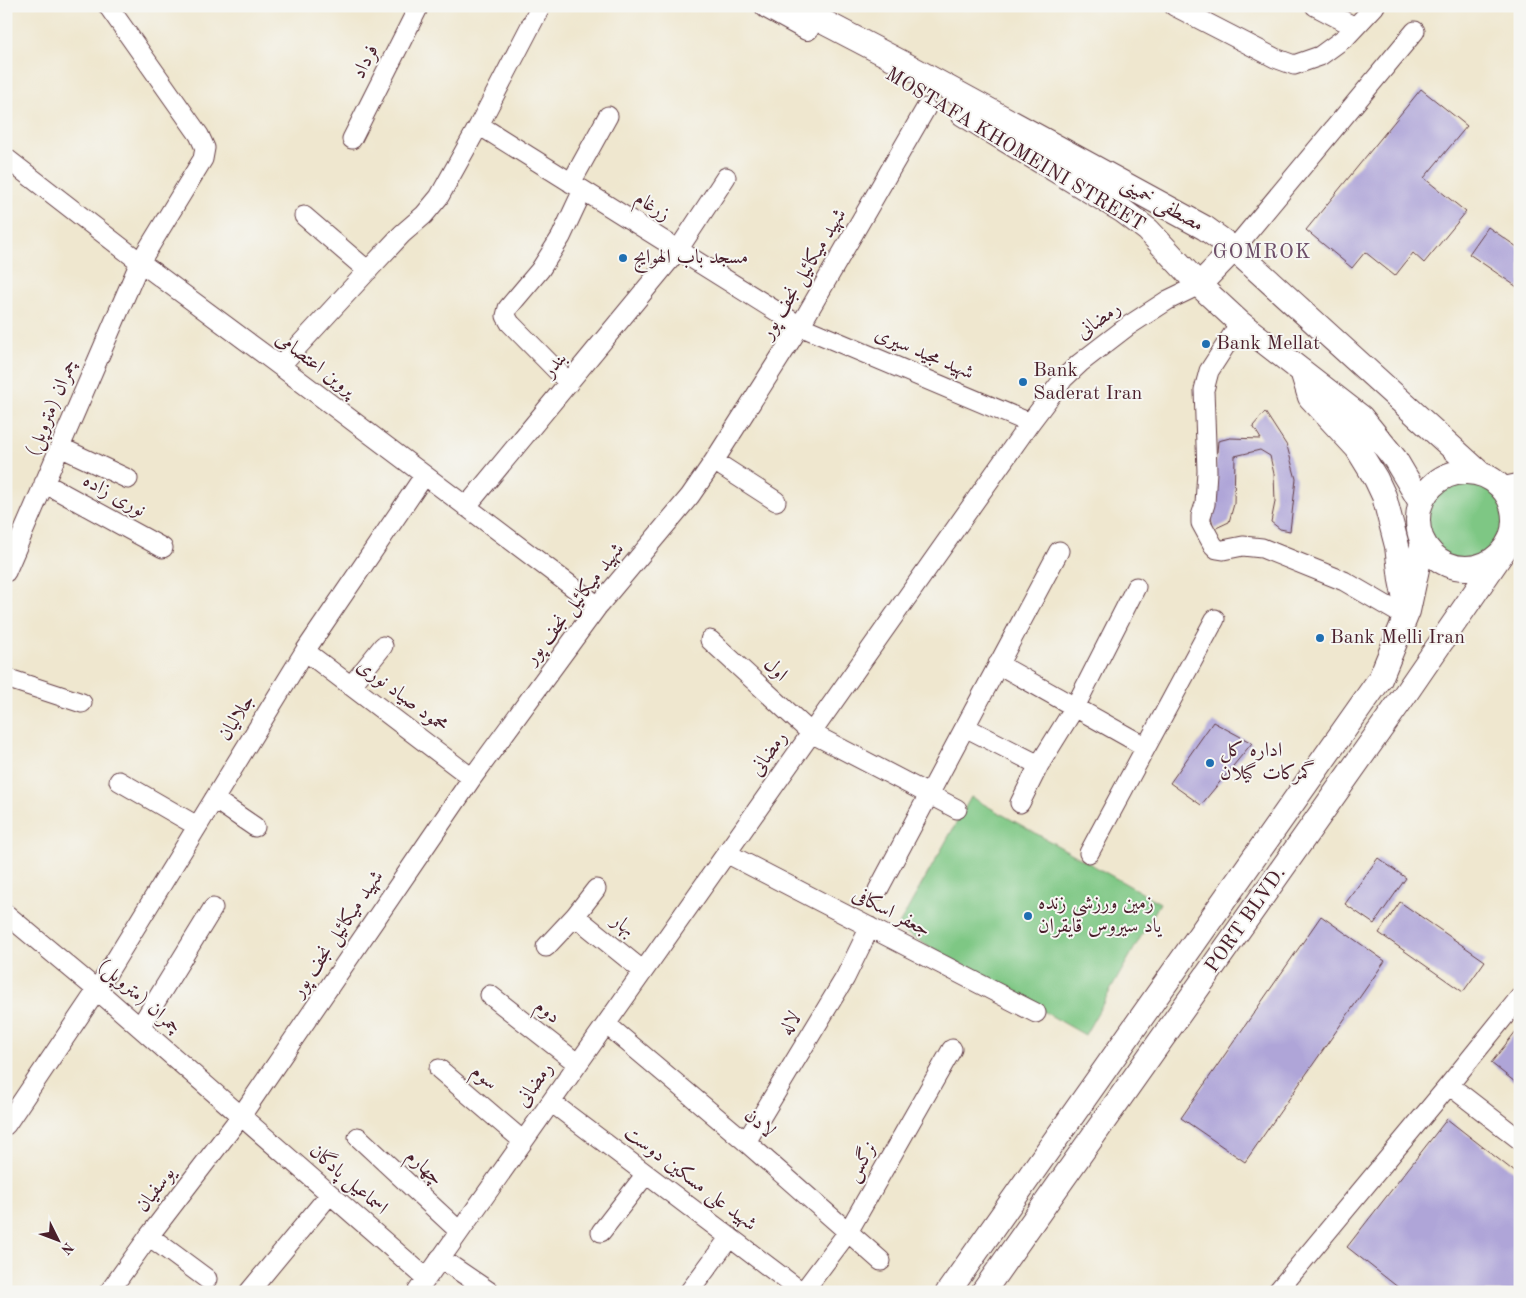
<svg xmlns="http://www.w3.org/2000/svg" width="1526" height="1298" viewBox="0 0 1526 1298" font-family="'Old Standard TT',Amiri,serif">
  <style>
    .green { fill: #7ec784; stroke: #647358 }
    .building { fill: #afa5d8 }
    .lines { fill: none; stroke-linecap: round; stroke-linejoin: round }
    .minor-casing { stroke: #633d44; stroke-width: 21 }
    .major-casing { stroke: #633d44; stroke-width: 26 }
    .minor { stroke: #fff; stroke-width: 19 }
    .major { stroke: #fff; stroke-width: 24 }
    .poi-dot { fill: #1f6fb2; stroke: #f6f6f2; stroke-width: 2 }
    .labels { text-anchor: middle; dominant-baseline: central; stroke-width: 4; stroke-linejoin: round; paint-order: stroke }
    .street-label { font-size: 20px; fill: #4a1f2b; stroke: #f6f6f2 }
    .poi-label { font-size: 20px; fill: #4a1f2b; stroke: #f6f6f2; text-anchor: start }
    .neighbourhood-label { font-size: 21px; letter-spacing: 1px; fill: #6d4e68; stroke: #f6f6f2 }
  </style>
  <rect width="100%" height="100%" fill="#f6f6f2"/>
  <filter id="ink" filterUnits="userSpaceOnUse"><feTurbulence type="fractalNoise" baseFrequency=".02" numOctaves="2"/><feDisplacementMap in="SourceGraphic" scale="10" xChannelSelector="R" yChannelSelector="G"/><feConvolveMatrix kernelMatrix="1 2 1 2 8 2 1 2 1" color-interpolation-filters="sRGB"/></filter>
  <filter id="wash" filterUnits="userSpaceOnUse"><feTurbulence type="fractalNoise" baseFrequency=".0096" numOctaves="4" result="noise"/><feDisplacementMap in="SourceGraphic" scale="20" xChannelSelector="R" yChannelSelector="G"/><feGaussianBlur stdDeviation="1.12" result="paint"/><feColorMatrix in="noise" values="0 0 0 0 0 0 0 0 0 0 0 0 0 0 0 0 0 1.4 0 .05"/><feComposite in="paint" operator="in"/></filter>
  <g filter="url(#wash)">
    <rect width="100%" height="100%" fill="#efe7cf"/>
    <path class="green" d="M1425 520a41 41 0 1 1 82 0a41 41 0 1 1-82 0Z
      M971,797l189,106 -75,132 -188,-107z"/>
    <g id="blocks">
      <path class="building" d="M1421,89l46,37 -43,52 42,34 -42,51 -11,-10 -18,23 -30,-24 -13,16 -46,-38z
        M1488,227l32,22v40l-51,-35z
        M1265,412l22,34 9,33 -6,52 -10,-2 -9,-7 4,-20 -1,-28 -4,-18 -10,-6 -25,6 -1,48 -5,18 -15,7 -3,-12 7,-76 12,-3 31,1 -8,-13z
        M1213,722l39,21 -51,62 -31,-22z
        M1378,858l28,20 -32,46 -29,-20z
        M1400,902l85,59 -22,31 -84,-59z
        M1321,916l64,45 -140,201 -64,-44z
        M1520,1026v60l-29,-23z
        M1447,1119l73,57v116h-116l-57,-45z"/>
    </g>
  </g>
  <g filter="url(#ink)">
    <use href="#blocks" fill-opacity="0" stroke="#633d44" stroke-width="1"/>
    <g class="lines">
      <defs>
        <path id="minor" d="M1174,6l101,52 19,7 26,-9 26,-19 29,-31
          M1315,6l40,21
          M479,125l321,201 230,97
          M352,139l67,-133
          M6,158l134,104 140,104 318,240
          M571,183l37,-67
          M304,216l64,55
          M1234,249l181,-218
          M1240,323l-31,48 -5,19 3,81 -2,33 -4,12v7l12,22 4,4 6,1 20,-4 19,2 82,33 62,36
          M280,366l93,-101 29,-31 22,-19 15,-18 40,-72 62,-119
          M569,383l-59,-60 -4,-7 2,-8 32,-38 21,-33 22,-47
          M60,447l68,32
          M714,461l62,40
          M44,483l119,65
          M1501,487l19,-4
          M466,507l212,-257 48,-73
          M1513,508h7
          M6,572l134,-310 63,-103 2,-11 -6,-13 -91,-129
          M710,640l101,93 146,76
          M305,651l167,127
          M998,664l148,83
          M6,678l76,25
          M351,686l32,-40
          M965,727l74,38
          M119,781l78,45
          M214,799l41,28
          M1020,803l19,-38 36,-58 61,-120
          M726,853l310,160
          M1089,853l126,-234
          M878,890l181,-339
          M6,914l91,76 329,288
          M575,916l68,55
          M546,947l29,-31 21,-27
          M490,995l88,69
          M606,1024l140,118 135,119
          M140,1027l73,-119
          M439,1069l84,72
          M1449,1085l71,55
          M551,1102l251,190
          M6,1125l91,-135 208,-339 119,-175
          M358,1137l101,94
          M746,1142l99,-164 25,-51
          M601,1232l45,-58
          M149,1236l58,43
          M440,1258l50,34
          M109,1292l40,-56 92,-120 231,-338 126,-172 92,-110 24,-35 86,-135 126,-218
          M249,1292l81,-98
          M417,1292l613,-869 34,-45 16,-15 48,-37 40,-26 31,-15
          M689,1292l41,-55
          M803,1292l45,-60 104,-183
          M1277,1292l172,-207 71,-88"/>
        <path id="major" d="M767,6l40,22
          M793,6l115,60 297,162 29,21 247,225
          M963,114l160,97 25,19 51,55 41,38 121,94 34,42 26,44
          M1199,285l35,-36
          M1302,371l8,26 47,51 19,31 8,17 13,50 4,34 4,20
          M1418 520a48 48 0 1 1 96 0a48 48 0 1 1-96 0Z
          M948,1292l432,-613 28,-68 15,-70
          M983,1292l421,-596 103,-150"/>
      </defs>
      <use href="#minor" class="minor-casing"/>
      <use href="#major" class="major-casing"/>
      <use href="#minor" class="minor"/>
      <use href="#major" class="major"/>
    </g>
  </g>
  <g class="poi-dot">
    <circle cx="623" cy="258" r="5"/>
    <circle cx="1206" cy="344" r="5"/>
    <circle cx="1023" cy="382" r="5"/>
    <circle cx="1320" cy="638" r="5"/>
    <circle cx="1210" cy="763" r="5"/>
    <circle cx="1028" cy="916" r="5"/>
  </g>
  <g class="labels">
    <g class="street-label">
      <text transform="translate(366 62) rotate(-63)">فرداد</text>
      <text transform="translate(1015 150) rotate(31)">MOSTAFA KHOMEINI STREET</text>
      <text transform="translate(1162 205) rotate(29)">مصطفی خمینی</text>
      <text transform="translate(652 207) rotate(32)">زرغام</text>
      <text transform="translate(804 274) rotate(-59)">شهید میکائیل نجف پور</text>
      <text transform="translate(1099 321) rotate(-36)">رمضانی</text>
      <text transform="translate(924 354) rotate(23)">شهید مجید سیری</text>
      <text transform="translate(315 365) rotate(37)">پروین اعتصامی</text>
      <text transform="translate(555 365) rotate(-51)">بندر</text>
      <text transform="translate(52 408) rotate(-67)">چمران (متروپل)</text>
      <text transform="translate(114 496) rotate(29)">نوری زاده</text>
      <text transform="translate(575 604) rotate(-52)">شهید میکائیل نجف پور</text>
      <text transform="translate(775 670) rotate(43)">اول</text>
      <text transform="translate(402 696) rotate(37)">محمود صیاد نوری</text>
      <text transform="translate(237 718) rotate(-58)">جلالیان</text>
      <text transform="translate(769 754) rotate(-55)">رمضانی</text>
      <text transform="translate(891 913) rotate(27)">جعفر اسکافی</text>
      <text transform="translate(1246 920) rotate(-55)">PORT BLVD.</text>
      <text transform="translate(623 926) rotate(39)">بهار</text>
      <text transform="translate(338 934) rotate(-56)">شهید میکائیل نجف پور</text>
      <text transform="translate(139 997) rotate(41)">چمران (متروپل)</text>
      <text transform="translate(547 1012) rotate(38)">دوم</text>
      <text transform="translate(791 1024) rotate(-59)">لاله</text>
      <text transform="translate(484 1078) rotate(40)">سوم</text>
      <text transform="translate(535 1085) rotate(-55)">رمضانی</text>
      <text transform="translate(759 1124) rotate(41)">لادن</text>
      <text transform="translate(862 1162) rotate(-60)">نرگس</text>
      <text transform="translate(424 1168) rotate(43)">چهارم</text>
      <text transform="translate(690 1179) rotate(37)">شهید علی مسکین دوست</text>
      <text transform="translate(348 1180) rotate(41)">اسماعیل پادگان</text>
      <text transform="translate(156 1190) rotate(-53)">یوسفیان</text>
    </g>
    <g class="poi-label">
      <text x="633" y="258">مسجد باب الهوایج</text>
      <text x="1216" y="344">Bank Mellat</text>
      <text x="1033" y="371">Bank<tspan x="1033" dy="23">Saderat Iran</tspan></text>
      <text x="1330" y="638">Bank Melli Iran</text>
      <text x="1220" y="751">اداره کل<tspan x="1220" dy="23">گمرکات گیلان</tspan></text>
      <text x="1038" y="904">زمین ورزشی زنده<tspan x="1038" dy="23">یاد سیروس قایقران</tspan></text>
    </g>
    <g class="neighbourhood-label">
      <text x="1262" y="252">GOMROK</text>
    </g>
  </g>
  <rect width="1526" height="1298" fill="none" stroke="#f6f6f2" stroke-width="25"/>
  <g transform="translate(58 1240) rotate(132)" stroke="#f6f6f2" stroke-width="4" paint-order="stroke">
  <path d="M0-4L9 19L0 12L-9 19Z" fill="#4a1f2b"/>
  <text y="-8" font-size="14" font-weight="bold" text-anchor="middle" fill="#4a1f2b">N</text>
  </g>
</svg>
